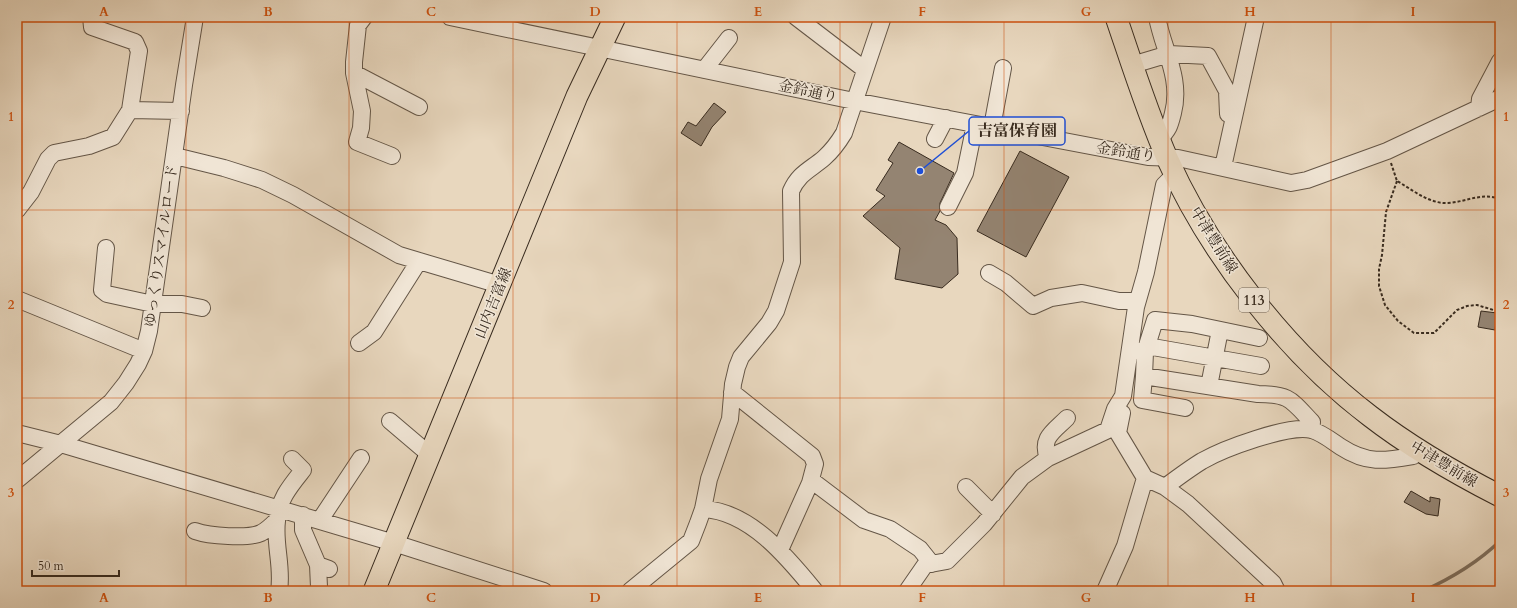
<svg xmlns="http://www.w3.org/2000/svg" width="1517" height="608" viewBox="0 0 1517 608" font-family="Cardo,'Noto Serif JP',serif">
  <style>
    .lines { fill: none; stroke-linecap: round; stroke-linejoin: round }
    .stream { stroke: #7e6f5e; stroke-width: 3.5 }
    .building { fill: #948472; stroke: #382b1f }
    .minor-casing { stroke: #645647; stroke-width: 18 }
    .major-casing { stroke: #382b1f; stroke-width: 23 }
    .path { stroke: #382b1f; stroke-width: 2; stroke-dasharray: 3 2; stroke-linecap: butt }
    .minor { stroke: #f0e5d5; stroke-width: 16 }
    .major { stroke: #e8d7be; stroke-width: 21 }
    .grid { fill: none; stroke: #ce520f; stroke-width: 1; stroke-opacity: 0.55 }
    .labels { text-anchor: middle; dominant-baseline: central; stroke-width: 3; stroke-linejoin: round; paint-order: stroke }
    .shield { fill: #f0e5d5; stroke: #6f6356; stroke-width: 1 }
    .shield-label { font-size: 14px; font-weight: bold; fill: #382b1f }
    .street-label { font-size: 15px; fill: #382b1f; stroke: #f0e5d5 }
    .leader { fill: none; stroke: #1d4ed8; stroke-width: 1.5 }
    .callout-dot { fill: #1d4ed8; stroke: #f0e5d5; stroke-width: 1.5 }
    .callout { fill: #f0e5d5; stroke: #1d4ed8; stroke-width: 1.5 }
    .callout-label { font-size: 16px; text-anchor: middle; font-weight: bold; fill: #382b1f }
    .neatline { fill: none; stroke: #ce520f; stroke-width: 1.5 }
    .grid-label { font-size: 13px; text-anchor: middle; font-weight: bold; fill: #ce520f }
  </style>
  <rect width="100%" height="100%" fill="#e8d7be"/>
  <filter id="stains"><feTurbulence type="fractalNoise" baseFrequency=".005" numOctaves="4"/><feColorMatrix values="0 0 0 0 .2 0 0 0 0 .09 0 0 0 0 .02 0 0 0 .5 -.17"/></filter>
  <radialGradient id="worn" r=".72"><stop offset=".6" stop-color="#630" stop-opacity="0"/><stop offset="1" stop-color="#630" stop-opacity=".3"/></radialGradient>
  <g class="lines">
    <path class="stream" d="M1423,591c29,-13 54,-28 77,-50"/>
  </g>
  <path class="building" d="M714,103l12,9 -14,15 -11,19 -20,-13 7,-11 8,4z
    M899,142l55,31 -14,30v8l-5,9 11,5 11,13 1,36 -16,14 -47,-9 5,-31 -37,-32 22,-20 -9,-6 17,-27 -5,-3z
    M1020,151l49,26 -43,80 -49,-26z
    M1481,311l16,2 -2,17 -17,-3z
    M1411,491l19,11v-5l10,2 -2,17 -12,-2 -22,-12z"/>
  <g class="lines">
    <defs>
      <path id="minor" d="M91,17l1,10 43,15 4,9 -9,59
        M364,17l-6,8 -4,37v11l8,38 -1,17 -4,14 35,14
        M450,17l404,84 294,56 30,1 113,25 16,-3 80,-29 113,-53
        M796,17l68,52
        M1157,17c6,33 25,61 16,96 -3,12 -4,17 -14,26
        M1132,65l37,-11 39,2 19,35 1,23h4
        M704,70l25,-32
        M354,73l65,34
        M1479,108l1,-9 20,-38
        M992,127l11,-59
        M935,139l11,-21
        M175,156l49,12 38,12 31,15 106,60 101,30
        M1223,167l33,-150
        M948,207l17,-34 10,-49
        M17,210l14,-18 17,-33 6,-6 35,-7 24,-9 17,-27 51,1
        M106,248l-4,42 5,4 46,10h29l20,4
        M989,273l17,10 27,23 18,-8 31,-5 37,8h18
        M17,299l127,52
        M359,343l15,-11 45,-71
        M1147,346l114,20
        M1130,349l15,3 -1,24 114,18c32,0 33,6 54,28l-1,8
        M1145,352l10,-32 37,4 67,14
        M1144,376l-2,24 43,8
        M1209,386l11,-56
        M732,392l80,64 3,8 -5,19 -30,67
        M1122,413l-4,20 27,45 20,9c12,-9 24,-18 37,-26 21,-12 87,-37 110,-31 10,3 20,11 29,17 26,17 43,14 72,9l3,-7
        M390,421l40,34
        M17,433l44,11 333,99 150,48
        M1048,458c-8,-20 6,-27 19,-40
        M17,480l94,-78 15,-19 12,-19 6,-13 5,-20 35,-246 11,-68
        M811,480l53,40 26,9 30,20 12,15
        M966,487l27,27
        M1165,487l23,17 85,79 4,8
        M703,509c47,2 85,49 112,82
        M303,515v15l15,35 11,4
        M320,520l41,-62
        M195,531c14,5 53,8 66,2 6,-3 11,-8 15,-12
        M318,565l1,22
        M279,591c4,-24 -5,-47 -2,-70 1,-21 14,-36 26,-51l-11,-11
        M630,591l61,-50 7,-18 5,-14 6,-30 21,-60 3,-35 4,-17 4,-10 28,-34 7,-12 16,-49 -1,-71c8,-18 19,-21 33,-33 9,-8 14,-15 20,-25l39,-116
        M907,591l18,-26 22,-4 37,-37 38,-47 26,-19 60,-28 7,-21 8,-13 13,-89 10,-35 18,-87 11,-11
        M1105,591l20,-45 20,-68"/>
      <path id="major" d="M1116,17c16,47 31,95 51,141 43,96 119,194 203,258 40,31 85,57 130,80
        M374,591l203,-495 38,-79"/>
    </defs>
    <use href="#minor" class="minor-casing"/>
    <use href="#major" class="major-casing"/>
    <path class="path" d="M1391,163l6,18c16,9 32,23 51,22 18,-1 34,-11 52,-4
      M1397,181l-11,31 -4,43 -3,14v17l6,19 13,16 16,12h20l23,-23 10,-4 10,-1 23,7"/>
    <use href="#minor" class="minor"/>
    <use href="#major" class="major"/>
  </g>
  <path class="grid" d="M186,17v574M349,17v574M513,17v574M677,17v574M840,17v574M1004,17v574M1168,17v574M1331,17v574M17,210h1483M17,398h1483"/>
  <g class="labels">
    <rect class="shield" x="1239" y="288" width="30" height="24" rx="3"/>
    <g class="shield-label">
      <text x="1254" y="300">113</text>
    </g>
    <g class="street-label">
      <text transform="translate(808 91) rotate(12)">金鈴通り</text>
      <text transform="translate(1126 152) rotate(9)">金鈴通り</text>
      <text transform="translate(1214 240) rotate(58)">中津豊前線</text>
      <text transform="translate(161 246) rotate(-82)">ゆっくりスマイルロード</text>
      <text transform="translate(493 303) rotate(-68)">山内吉富線</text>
      <text transform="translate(1444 464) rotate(31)">中津豊前線</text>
    </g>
  </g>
  <path class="leader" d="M920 171L969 131"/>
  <circle class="callout-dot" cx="920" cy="171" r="4"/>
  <rect class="callout" x="969" y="117" width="96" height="28" rx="4"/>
  <g class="callout-label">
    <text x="1017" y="136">吉富保育園</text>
  </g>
  <rect width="1517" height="608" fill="none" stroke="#e8d7be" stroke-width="44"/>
  <path d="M32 570v6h87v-6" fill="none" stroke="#382b1f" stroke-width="2"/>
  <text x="38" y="570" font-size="12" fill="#382b1f" stroke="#f0e5d5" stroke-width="3" paint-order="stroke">50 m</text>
  <rect x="22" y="22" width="1473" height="564" class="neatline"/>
  <g class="grid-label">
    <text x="104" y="16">A</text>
    <text x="268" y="16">B</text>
    <text x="431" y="16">C</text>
    <text x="595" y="16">D</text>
    <text x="758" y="16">E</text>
    <text x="922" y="16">F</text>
    <text x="1086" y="16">G</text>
    <text x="1250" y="16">H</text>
    <text x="1413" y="16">I</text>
    <text x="11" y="121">1</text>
    <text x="1506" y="121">1</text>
    <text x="11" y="309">2</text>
    <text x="1506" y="309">2</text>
    <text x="11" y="497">3</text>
    <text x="1506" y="497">3</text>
    <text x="104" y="602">A</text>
    <text x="268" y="602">B</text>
    <text x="431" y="602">C</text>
    <text x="595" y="602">D</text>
    <text x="758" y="602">E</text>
    <text x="922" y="602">F</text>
    <text x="1086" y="602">G</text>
    <text x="1250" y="602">H</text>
    <text x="1413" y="602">I</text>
  </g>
  <rect width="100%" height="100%" filter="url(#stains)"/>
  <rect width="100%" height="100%" fill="url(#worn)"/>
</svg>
